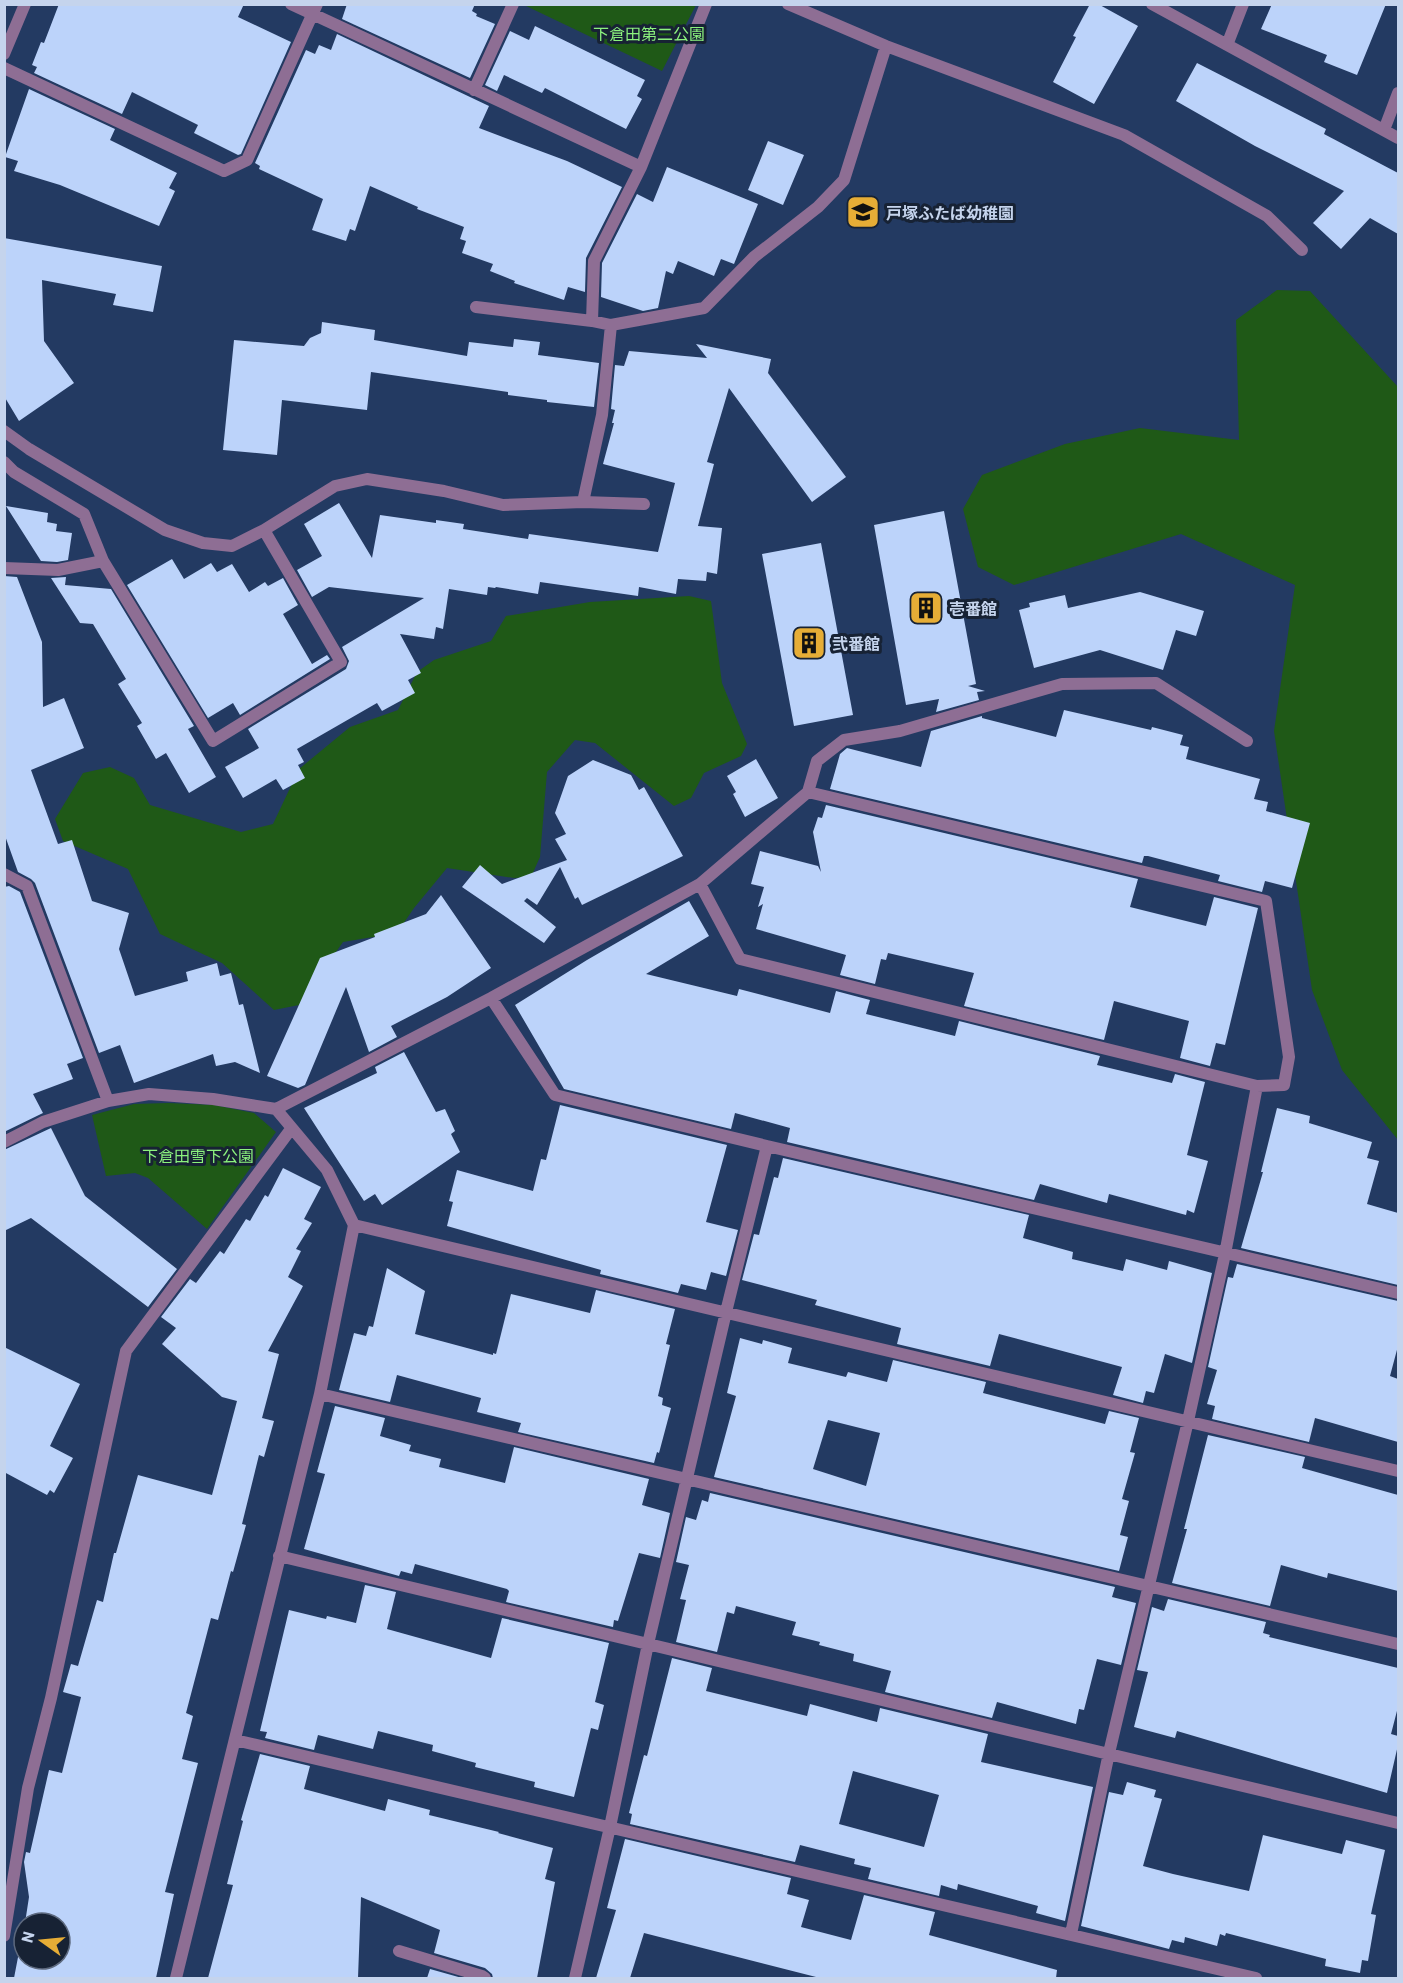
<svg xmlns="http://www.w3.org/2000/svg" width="1403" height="1983" viewBox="0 0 1403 1983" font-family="Barlow,'Noto Sans JP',sans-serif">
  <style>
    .green { fill: #1f5917 }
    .building { fill: #bcd3fa; fill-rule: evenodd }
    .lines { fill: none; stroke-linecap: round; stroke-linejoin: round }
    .minor { stroke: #8e6e94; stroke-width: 12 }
    .labels { text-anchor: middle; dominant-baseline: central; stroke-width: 6; stroke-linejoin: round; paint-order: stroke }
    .park-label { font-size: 16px; fill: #8cf27e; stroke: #172234 }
    .poi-label { font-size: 16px; font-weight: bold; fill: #c5d4ed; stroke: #172234; text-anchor: start }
  </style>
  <rect width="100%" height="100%" fill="#233a62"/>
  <path class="green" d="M524,5h172l-34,66z
    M1277,290l33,1 88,96v753l-56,-70 -30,-80 -38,-259 21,-146 -114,-51 -167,51 -36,-18 -15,-58 19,-34 83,-31 75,-16 99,12 -3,-120z
    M689,596l22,5 11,82 25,61 -6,12 -37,17 -13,25 -17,8 -79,-63 -20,-3 -28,32 -7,85 -9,20 -17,1 -67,-10 -33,40 -17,25 -54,9 -44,63 -25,5 -52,-47 -62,-29 -32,-65 -65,-28 -8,-22 28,-46 27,-6 24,11 16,27 91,27 32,-8 26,-55 51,-42 48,-17 19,-38 17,-12 57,-19 15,-25 84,-14z
    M168,1103l46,2 40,8 22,19 -69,97 -59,-51 -13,-5 -29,3 -14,-61 42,-11z"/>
  <path class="building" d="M59,4h185l-6,13 53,25 -50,112 -3,1 -44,-22 4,-8 -66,-33 -10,22 -88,-41 3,-6 -5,-2 9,-23 3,1z
    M347,4h128l-3,7 5,3 -1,2 19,8 -25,54 -128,-59z
    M1090,4h8l40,22 -44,78 -41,-22 23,-45 -3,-1z
    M1272,4h114l-29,71 -33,-13 3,-7 -66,-26z
    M535,26l110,54 -8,16 5,3 -16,30 -81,-41 -3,5 -38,-18 -7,16 -12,-6 25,-54 19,9z
    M337,34l152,72 -10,22 88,33 55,26 -36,71 -1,34 -17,-5 -4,13 -50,-17 1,-2 -25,-10 3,-7 -31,-11 4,-12 -6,-2 4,-12 -47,-18 1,-2 -48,-21 -15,45 -5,-2 -4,12 -34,-11 11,-31 -64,-30 1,-3 -5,-3 51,-113 9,4 4,-9 12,5z
    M1197,63l129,66 -2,5 74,39v61l-28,-16 -29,31 -28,-26 31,-32 -89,-45 -79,-45z
    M29,89l86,40 -5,11 67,33 -8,15 6,3 -16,35 -99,-41 -46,-14 4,-10 -13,-4z
    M768,141l36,14 -21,50 -35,-15z
    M667,167l91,37 -24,60 -13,-5 -7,17 -36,-15 -5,13 -7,-3 -8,37 -15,3 -42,-14 1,-34 35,-69 16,8z
    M4,238l158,28 -9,46 -40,-7 3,-11 -74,-14 2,61 30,42 -55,38 -15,-25z
    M322,322l53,8 -1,10 93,16 2,-14 44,5 1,-8 26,3 -2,13 61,8 -5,44 -47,-5v-2l-39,-5v-3l-137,-20 -4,38 -85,-10 -5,55 -54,-5 11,-110 70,6 6,-8 11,-5z
    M696,344l75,15 -3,14 78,104 -34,25 -83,-114 -22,74 7,2 -16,62 24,2 -5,46 -10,-2 -1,9 -28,-2 -2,15 -37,-7 -1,9 -98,-14 -2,12 -42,-7 -1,1 -7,-1 -1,8 -38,-6 -6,40 -7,-2 -2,12 -34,-5 21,39 -13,7 7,13 -33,18 -5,-8 -80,46 7,13 -6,3 7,13 -22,12 -7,-11 -33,19 -18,-31 34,-19 -11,-19 98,-60 3,-8 -7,-14 82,-49 -95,-11 -17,10 -15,-27 25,-14 -18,-32 35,-21 33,55 8,-43 56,8v-3l28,4 -1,5 65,10 1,-5 129,18 17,-69 -72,-19 11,-41h-2l3,-13 -4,-1 4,-44 9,1 5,-15 78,7z
    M6,506l42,7 -1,9 10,2 -1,7 16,2 -4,27 -11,2 -16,-1z
    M944,511l32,173 -8,2 17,5 -8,1 2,8 -43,12 3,-13 -33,6 -32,-180z
    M821,543l32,172 -59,11 -32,-172z
    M172,559l12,20 27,-16 6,9 15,-8 17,28 16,-10 3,4 15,-8 15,27 -15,9 29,50 15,-9 3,4 -90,56 -7,-12 -25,15 -81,-133z
    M4,576l13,1 25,65 1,65 21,-9 20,50 -53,22 27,74 14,-4 20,61 37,12 -10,36 16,47 53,-15 -2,-9 31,-9 3,13 11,-3 8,32 4,-1 17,69 -25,-11 -19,4 -3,-12 -79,29 -14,-38 -21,8 -64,-170 -4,-4 -13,-7 -14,-39z
    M66,577l-1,8 46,4 83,137 -6,3 28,48 -27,16 -23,-40 -10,6 -19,-33 5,-3 -24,-39 8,-5 -33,-55 -13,-1 -29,-45z
    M1140,592l64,19 -8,25 -20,-6 -13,40 -63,-20 -66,18 -15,-58 11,-3 -1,-4 36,-8 3,13z
    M1064,710l87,20 1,-3 31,8 -3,10 9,2 -3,12 74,20 -6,20 14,3 -2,9 44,12 -18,65 -27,-7 -3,11 -44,-11 2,-6 -72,-19h-4l-2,7 -312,-74 10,-35 7,-6 74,19 10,-36 51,-15v2l74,19z
    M756,759l22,39 -33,19 -12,-23 3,-2 -9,-16z
    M593,760l38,15 8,15 5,-3 39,69 -101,49 -4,-8 -3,2 -15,-32 -23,38 -10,-7 -3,3 32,26 -12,16 -82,-56 18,-22 22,19 65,-24 -12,-21 11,-5 -11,-21 13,-37z
    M826,805l312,74 -8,28 76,19 8,-29 44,11 -33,137 -9,-2 -6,23 -30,-8 9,-37 -75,-20 -10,39 -140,-34 10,-33 -86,-20 -2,7 -5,-1 -6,25 -35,-9 6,-20 -90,-26 7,-25 -5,3 6,-20 -13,-3 9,-33 58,15 3,6 -8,-40 5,-15 4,1z
    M9,886l11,6 63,166 -16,6 6,15 -40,15 10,19 -39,19v-245z
    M441,895l50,73 -44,29 -56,29 6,11 -28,15 -23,-65 -41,98 -7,3 -31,-12 53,-118 55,-21 -1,-3 52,-20z
    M689,901l20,35 -63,38 91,22 2,-7 91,24 6,-22 34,9 -4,14 89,22 4,-15 141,35 -3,9 75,18 3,-9 30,8 -18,73 21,6 -14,52 -7,-3 -1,5 -77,-21 -2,9 -67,-19 -6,16 -247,-58 3,-14 -55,-15 -4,16 -167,-40 -49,-84 72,-45z
    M404,1052l32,60 9,-3 10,22 -4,3 9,18 -78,53 -7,-11 -11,7 -60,-93 73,-35 -2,-6z
    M560,1105l167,40 -21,77 32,8 -12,46 -15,-4 -5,18 -25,-6 -3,9 -78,-19 1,-4 -154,-44 6,-24 -4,-1 8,-31 76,21 8,-32 5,1z
    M1277,1108l33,8 -1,7 63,19 -5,16 12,3 -12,43 31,9v72l-157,-37 22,-76h-2z
    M51,1128l34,68 92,73 -29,38 -117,-89 -27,13v-81z
    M783,1158l246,57 -6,23 50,14 -1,7 51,12 3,-12 41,11 2,-9 43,12 -20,90 -27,-9 -11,39 -8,-2 -3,12 -30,-8 9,-28 -123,-33 -9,32 -93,-22 4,-16 -86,-23 2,-5 -75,-20 12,-46 5,1 15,-58 4,1z
    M283,1168l38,19 -17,32 8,4 -16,26 5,2 -13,26 15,9 -35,65 11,3 -17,64 12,3 -10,36 -5,-2 -17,69 4,1 -13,47 -2,-1 -13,49 -7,-2 -25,95 7,3 -11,43 16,4 -33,129 9,2 -18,84h-142l10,-52v33h36v-36h-35l4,-26 -5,-35 2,-10 4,1 19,-83 13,3 19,-76 -18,-5 8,-28 7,2 19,-66 6,2 11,-49h2l22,-78 74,20 25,-94 -15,-4 -60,-53 14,-16 -15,-11 29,-38 6,4 24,-32 4,3 22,-35 4,2 15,-26 3,2z
    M1237,1264l161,37v45l-8,30 8,3v63l-83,-24 -6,24 -97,-23 3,-13 -8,-2 10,-34 -9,-3 20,-90 5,1z
    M387,1268l38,23 -10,43 78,21v-2l3,1 15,-60 79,19 6,-23 79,19 -9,35 4,1 -12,51 5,2 -1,7 9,3 -12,45 -2,-1 -3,11 -136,-31 3,-9 -44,-11 4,-14 -84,-23 -7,27 -51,-12 15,-57 12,3 3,-10 4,1z
    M740,1338l22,6 1,-4 29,8 -4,15 58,14 2,-5 39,10 6,-22 93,22 -3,11 122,31 4,-13 30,7 -9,34 5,1 -13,46 7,2 -9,34 8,2 -9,34 -405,-94 22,-81 -9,-3zM828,1420l52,13 -14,53 -53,-17z
    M4,1347l76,37 -30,62 23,12 -19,35 -4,-3 -3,5 -43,-23z
    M335,1406l50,12 -5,18 31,9 -2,6 32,8 -2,8 66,16 9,-36 135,32 -7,26 28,8 -10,45 -21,-5 -21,68 -4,-1 -1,7 -107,-25 3,-11 -2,-2 -92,-25 -3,10 -11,-3 -2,5 -95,-27 21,-75 -8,-2z
    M1208,1435l97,22 -3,11 96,27v96l-70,-18 -1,5 -46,-13 -11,41 -98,-23 15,-54h-3z
    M710,1493l405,94 -3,10 24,6 -15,62 -24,-6 -13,51 -5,-1 -3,15 -79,-22 -5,16 -107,-26 6,-21 -38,-10 1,-7 -35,-9 1,-3 -28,-7 4,-13 -60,-16 -2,8 -7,-2 -10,40 -41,-10 10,-42 -6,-1 9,-34 -13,-3 10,-45 10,3 6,-20 6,2z
    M365,1585l31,7 -9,37 104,29 11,-40 107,25 -14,59 9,3 -6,25 -7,-2 -17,69 -40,-10 1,-5 -60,-15 1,-4 -44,-12 1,-6 -55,-14 -5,18 -55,-14 -4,15 -49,-12 2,-6 -7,-1 29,-121 37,9 1,-3 29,7z
    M1168,1599l98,23 -3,11 7,2 -1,2 129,31v39l-7,27 7,2v9l-11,48 -210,-62 -2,7 -41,-11 14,-55 -11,-2 15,-63 12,4z
    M672,1658l40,10 -6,23 101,25 3,-12 67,18 3,-14 108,26 -7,28 112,25 -28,134 -29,-8 2,-7 -73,-20 -7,-2 -1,6 -16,-5 -2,11 -71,-17 3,-11 -17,-4 1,-5 -55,-14 -5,17 -165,-38 2,-10 -3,-1 15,-58 3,1zM853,1771l86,24 -15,52 -85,-23z
    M260,1754l50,12 -6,23 81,22 3,-12 42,11 -1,5 70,17 -1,1 55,15 -8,31 10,3 -18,96h-44l-1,-4 -7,-6 -51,-15 6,-23 -79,-33 -3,81h-150l25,-93 -6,-1 16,-63 -2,-1z
    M1127,1782l29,8 -2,7 8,2 -19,67 30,8 76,17 14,-56 79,19 4,-14 39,10 -14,64 5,1 -8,46 -6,-1 -2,13 -35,-7 1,-7 -100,-26 -1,3 -5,-2 -3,12 -32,-9 -1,6 -12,-3 -3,9 -88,-23 28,-134 14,3z
    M625,1839l166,39 -4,16 22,6 -8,27 50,13 13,-45 71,17 -6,23 128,35 -1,8h-236l-176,-45 -14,45h-34l20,-68 -9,-2z
    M430,1969l32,9h-35z"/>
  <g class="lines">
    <path class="minor" d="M291,4l350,163 65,-163
      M788,4l98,42 238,89 143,81 35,34
      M1152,4l246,134
      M1227,45l16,-41
      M4,54l21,-50
      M4,68l220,103 23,-11 70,-156
      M474,90l39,-86
      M1384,130l14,-37
      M641,167l-47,94 -2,60 19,4 93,-17 50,-51 64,-50 26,-27 42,-134
      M476,307l116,14
      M4,431l25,18 136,81 38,13 29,3 32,-16 71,-44 32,-7 77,12 59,14 80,-3 19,-87 9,-90
      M4,462l10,10 70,42 19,47 -45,9 -54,-2
      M583,502l61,2
      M103,561l110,180 128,-79 -77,-132
      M808,792l9,-31 27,-21 56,-9 162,-47 94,-1 91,58
      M4,874l23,12 81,215
      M700,884l108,-92 458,109 23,156 -5,28 -27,1
      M491,998l64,97 212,51 -41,166 -78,332 -38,183 -35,151
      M4,1142l39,-20 65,-21 41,-7 64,5 63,10 215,-111 209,-114 40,75 517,127 -32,168 -37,167 -79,332 -38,181
      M767,1146l631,147
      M354,1225l1044,246
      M320,1394l1078,250
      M279,1556l1119,267
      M235,1740l1021,238
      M4,1936l24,-148 23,-90 75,-347 165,-222
      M399,1951l83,25 3,2
      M176,1978l144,-584 34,-169 -27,-55 -51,-61"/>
  </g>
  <defs>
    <symbol id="school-square" viewBox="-11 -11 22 22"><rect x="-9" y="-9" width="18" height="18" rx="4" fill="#e6ad36" stroke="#172234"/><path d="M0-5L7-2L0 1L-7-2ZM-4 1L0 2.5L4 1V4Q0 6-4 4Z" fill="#111"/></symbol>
    <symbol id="building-square" viewBox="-11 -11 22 22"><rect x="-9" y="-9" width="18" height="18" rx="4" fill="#e6ad36" stroke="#172234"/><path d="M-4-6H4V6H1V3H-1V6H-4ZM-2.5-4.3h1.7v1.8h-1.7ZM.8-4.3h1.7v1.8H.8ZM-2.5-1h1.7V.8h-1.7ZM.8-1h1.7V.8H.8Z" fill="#111"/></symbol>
  </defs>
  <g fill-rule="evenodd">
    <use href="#school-square" x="844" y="193" width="38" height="38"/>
    <use href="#building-square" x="907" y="589" width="38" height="38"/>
    <use href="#building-square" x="790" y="624" width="38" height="38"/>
  </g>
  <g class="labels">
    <g class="park-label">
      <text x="649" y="33">下倉田第二公園</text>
      <text x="198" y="1155">下倉田雪下公園</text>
    </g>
    <g class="poi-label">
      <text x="886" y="212">戸塚ふたば幼稚園</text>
      <text x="949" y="608">壱番館</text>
      <text x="832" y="643">弐番館</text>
    </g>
  </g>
  <rect width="1403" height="1983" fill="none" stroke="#c5d4ed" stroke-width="12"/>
  <g transform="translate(42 1941) rotate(285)"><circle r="28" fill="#172234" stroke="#5d697e" stroke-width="1.5"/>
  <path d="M0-4.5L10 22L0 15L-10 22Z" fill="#e6ad36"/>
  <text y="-9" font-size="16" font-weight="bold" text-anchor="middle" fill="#c5d4ed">N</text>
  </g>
</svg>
